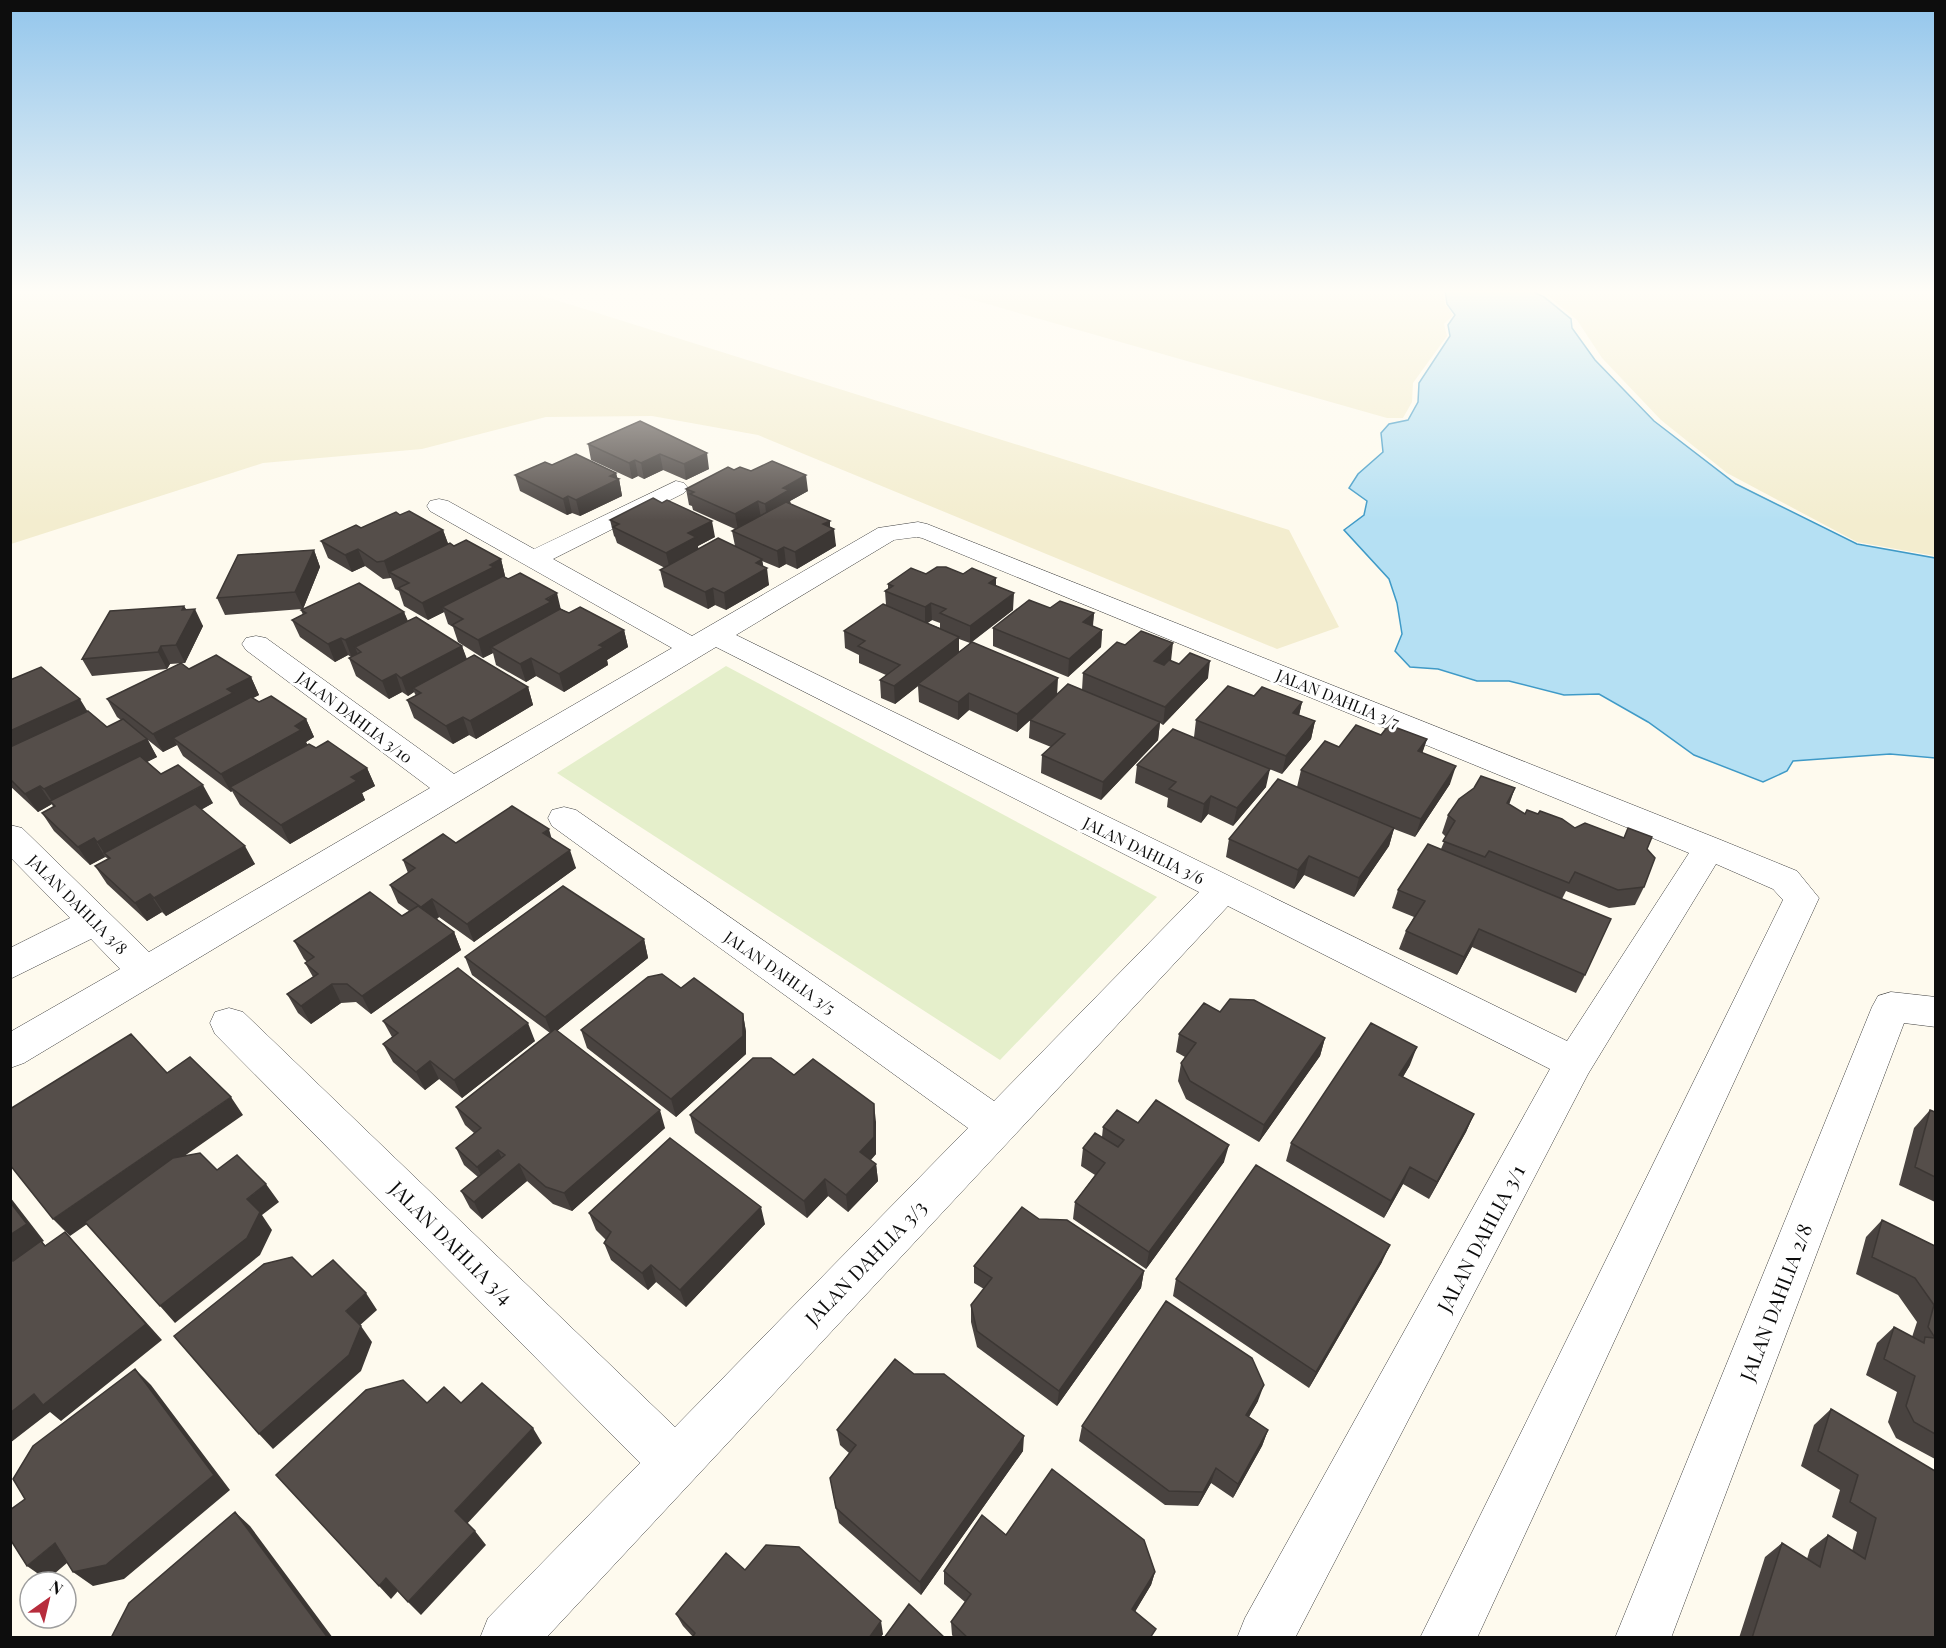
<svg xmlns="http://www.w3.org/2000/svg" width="1946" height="1648" viewBox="0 0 1946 1648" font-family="'Playfair Display',serif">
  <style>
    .farmland { fill: #f3edcf }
    .pitch { fill: #e5efcb }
    .water { fill: #b5e0f3; stroke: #3f9ac7; stroke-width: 1.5 }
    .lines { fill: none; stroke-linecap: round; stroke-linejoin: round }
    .street-casing { stroke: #404040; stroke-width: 1 }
    .street { fill: #fff; fill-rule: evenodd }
    .wall { fill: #494340; fill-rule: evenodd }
    .shaded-wall { fill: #3c3734 }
    .building { fill: #554e4a; stroke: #3c3734; stroke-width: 1.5 }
    .labels { text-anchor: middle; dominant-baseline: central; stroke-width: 6; stroke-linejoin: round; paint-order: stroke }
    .street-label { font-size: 16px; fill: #0d0d0d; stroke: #fff }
    .near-street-label { font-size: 20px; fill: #0d0d0d; stroke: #fff }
  </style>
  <rect width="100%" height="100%" fill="#fefaee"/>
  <path class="farmland" d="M11,290h513l765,240 50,97 -62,22 -519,-214 -106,-19 -106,1 -124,32 -159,14 -252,81z
    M938,290h504l3,14 8,11 -9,9 3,12 -34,47 -1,19 -9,16h-16z
    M1541,290h394v266l-78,-14 -130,-69 -66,-53 -59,-62 -25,-38z"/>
  <path class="pitch" d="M726,666l431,231 -157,163 -443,-287z"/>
  <path class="water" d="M1445,290h85l14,7 27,22 1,9 23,32 59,61 82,63 121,60 78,14v200l-45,-4 -97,7 -6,10 -24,11 -69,-27 -46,-33 -49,-28 -35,1 -55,-14h-32l-39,-12 -28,-2 -15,-16 7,-17 -5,-31 -8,-24 -45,-49 20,-15 3,-14 -18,-13 9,-14 25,-22 -2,-19 8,-9 19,-4 10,-18 1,-19 31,-47 -2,-11 7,-10 -8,-11z"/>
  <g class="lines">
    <defs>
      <path id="street" d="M676,481l8,2 4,5 -4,5 -131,66 139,77 186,-108 40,-6 9,2 794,316 76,31 22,27 -342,740h-57l363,-738 -10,-11 -57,-25 -128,210 -293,564h-58l8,-20 305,-549 -322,-163 -682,732h-66l8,-20 152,-155 -425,-429 -5,-11 5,-11 14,-4 14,4 432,415 293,-299 -416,-302 -4,-8 4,-8 12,-3 12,3 418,291 205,-209 -483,-245 -692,416 -14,5v-36l110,-63 -29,-30 -81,40v-31l60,-30 -60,-61v-32l12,3 127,124 281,-164 -184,-138 -4,-6 4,-6 10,-2 10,2 188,136 218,-126 -242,-137 -3,-5 3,-5 9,-2 9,2 86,48zM917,537l5,1 767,315 -122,188 -831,-406 158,-95z
        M1891,992l45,5v30l-32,-4 -233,615h-56l257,-631 6,-11z"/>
    </defs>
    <use href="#street" class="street-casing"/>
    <use href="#street" class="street"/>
  </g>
  <path class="wall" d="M640,421l69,48 -23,11 -23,-10 -19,9 -6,-3 -6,3 -41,-19 -3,-16z
    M552,465l64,8 1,6h2l3,17 -42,20 -8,-3 -5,2 -47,-24 -5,-16z
    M734,470l17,1 57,20 -18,10 1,3 39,23 6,19 -39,23 -11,-5 -7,4 -17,-7 1,5 6,19 -43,25 -11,-5 -7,4 -44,-22 -4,-17 5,-2 -48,-25 -2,-6 -1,-1 -4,-16 105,17 -17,9v3l37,-3 -3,-15 3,-2 -42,-19 -1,-4 -3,-1 -3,-16z
    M400,515l43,15 5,14 53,15 4,17 -1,1 65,36 55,17 4,17 -21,13 1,5 -44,27 -28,-16 -10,6 -30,-17 -3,-12 -10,5 -25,-16 -5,-15 -5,-3 -4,-12 -16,8 -24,-14 -5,-15 -4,-2 -4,-11 -8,1 -18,-13 -13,6 -24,-14 -7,-17z
    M314,550l6,17 -17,42 101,3 4,9 54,25 5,13 61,28 5,18 -57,34 -7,-4 -16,9 -39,-26 -7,-18 9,-4 -2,-4 -6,4 -6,-4 -13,7 -33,-23 -7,-18 2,-1 -3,-2 -13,7 -35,-25 -8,-17 11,-5 -2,-5 1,-1 -77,6 -8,-17z
    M926,574h37l33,4v7l17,25 -41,32 85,52 25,-4 1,-17 88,-12 37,17 -45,47 -3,-2 -2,17 -57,60 -60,-27 1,-18 9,-8 -22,-9 1,-18 -13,12 -48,-22 -11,10 -39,-18 -1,-16 -23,18 -14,-6 -1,-18 6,-5 -27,-12v-8l-14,-7 -1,-17 42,-26 -1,-14 3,-2v-5zM932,620l8,3v5l-13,-5zM959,639l11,4 -11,9z
    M184,606l2,3 17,17 -18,37 -15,1 -3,5 -75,7 -10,-17z
    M1050,608l44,5 -1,13 9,4 -1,17 -33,30 -75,-31v-18z
    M189,669l62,8 8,18 -6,3 6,4 47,17 8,18 -8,5 1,2 60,24 8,18 -13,7 3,7 -75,44 -50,-39 -8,-14 -1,1 -48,-36 -6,-11 -14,7 -15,-12 9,17 -10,5 14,12 52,29 -12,7 54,54 -89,52 -4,-4 -15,9 -40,-37 -12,-18 13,-7 -1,-1 -2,-1 -15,8 -36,-34 -12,-18 11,-6 -1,-3 -14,8 -28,-26v-106l77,31 20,16 14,-7 -4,-3 -10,-18z
    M1254,696l48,6 -3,13 16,6 -4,18 -29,35 -47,-19 31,32 -33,39 -25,-12 -7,9 -34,-16 1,-9 -33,-15 2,-18 57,-28 2,-17z
    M1381,735l46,4 -5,14 28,31 -35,53 -21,-8 -5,17 -35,51 -50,-22 -10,14 -68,-32 3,-18 68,-52 4,-17 38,-23z
    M1474,788h41l-6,17 16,9 122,35 -3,38 -9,18 -26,3 -43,-17 -4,8 23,76 -9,18 -104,-46 -15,28 -58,-26 7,-18 8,-14 -22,-9 6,-18 43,-41 5,-12 -4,-4 6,-18z
    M552,838l24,30 -102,74 -35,-25 -2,2 17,13 7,18 -90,64 -15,-12 -15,1 -30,21 -13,-11 -11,-19 26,-17 -8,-14 2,-1 -3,-3 -10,-18 108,-25 7,-5 -11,-8 -8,-18 18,-12 -5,-13 53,-17z
    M644,939l4,19 -91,73 108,97 -93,83 -19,-7 -26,-23 -45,38 -12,-11 -9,-17 17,-14 -14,-12 -8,-17 18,-15 -9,-8 -9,-18 94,-74 -78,-58 -7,-18z
    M681,988l62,26 3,18v22l-70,63 -89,-69 -6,-18z
    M1220,1012l105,26 -5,18 -61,86 -73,-43 -8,-18 3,-18 4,-6 -9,-5 3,-18z
    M383,1021l152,20 -73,57 -23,-19 -14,11 -32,-28 -10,-18 9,-7z
    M1410,1065l-7,12 71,37 -8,18 -37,67 -26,-15 -19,34 -98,-57 5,-18z
    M794,1075l82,47v32l-5,6 5,4 2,17 -30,31 -20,-16 -21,22 -112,-85 -5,-18z
    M1930,1110l5,2v90l-36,-17 15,-57z
    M1138,1123l86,39 -78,107 -73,-50 2,-17 20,-27 -14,-9 2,-18 19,-11 1,-10z
    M589,1213l176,11 -79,83 -30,-25 -8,8 -37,-30 -7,-17 2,-3 -10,-10z
    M1039,1219l105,52 -3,17 -84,118 -80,-59 -6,-25v-17l13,-16 -10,-6v-17z
    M1882,1220l53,26v213l-39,-21 -8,-16 9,-30 -31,-17 11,-32 17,-16 18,10 5,-15 -19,-27 -42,-21 10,-37z
    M1382,1262l-73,126 -136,-92 3,-17z
    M914,1374l109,77 -102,144 -82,-72 -9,-45 19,-25 -9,-8 -3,-15z
    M1258,1401l-9,16 19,13 -6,16 -29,52 -22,-15 -13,23 -33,-1 -86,-64 3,-15z
    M1831,1409l104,229h-196l26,-81 17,-14 25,16 3,-10 18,-14 24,16 5,-19 -25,-15 8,-27 -39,-24 13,-41z
    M1006,1535l149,37 -4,13 -16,26 18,27h-199l-2,-3 -1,-13 14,-20 -21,-18v-13z
    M745,1570l138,64 -3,4h-188l1,-1 -10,-11 -7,-12z"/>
  <path class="shaded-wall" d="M707,453l2,16 -23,11 -2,-16z
    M660,454l3,16 -19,9 -3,-16z
    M635,460l3,16 -6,3 -3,-16z
    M616,473l2,7 1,-1 3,17 -42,20 -4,-16 34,-24z
    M806,475l2,16 -18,10 1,6 -24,13 -2,-16 18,-16z
    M568,496l4,17 -5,2 -4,-16z
    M758,501l3,17 -23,12 -3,-16z
    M712,521l3,16 -17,9 1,8 -29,16 -4,-17 22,-20z
    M830,521v10l4,-2 2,17 -39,23 -2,-17 28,-28z
    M443,530l6,16 -60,26 2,6h-1l-6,-17z
    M784,547l2,17 -7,4 -2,-17z
    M358,549l7,17 -13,6 -7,-17z
    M314,550l6,17 -17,42 -8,-17z
    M501,559l4,17 -63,31 2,5 -16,8 -6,-17z
    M762,559l2,11 3,-2 2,17 -43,25 -2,-17 32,-30z
    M996,578v17l-7,-12z
    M713,588l2,17 -7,4 -3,-17z
    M557,593l4,17 -70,37 2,6 -10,5 -5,-18z
    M1014,593l-1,17 -43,33v-17z
    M931,603l1,17 -7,5v-18z
    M184,606l6,11 5,-8 8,17 -18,37 -9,-18 6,-35z
    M404,612l6,17 -49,23 -6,-5 3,8 -6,3 -7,-18z
    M1094,613l-2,18 -9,-9z
    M624,630l4,17 -21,13 1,5 -44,27 -5,-18 40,-29z
    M1102,630l-1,17 -33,30 1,-18z
    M959,637v17l-41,30v2l-23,18 -1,-18z
    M341,638l7,17 -13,7 -7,-18z
    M1173,643l-2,18 -19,18 2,-18z
    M161,646l9,18 -3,5 -9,-17z
    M462,646l6,18 -55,24 1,4 -6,4 -7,-18z
    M531,658l5,18 -10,6 -6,-18z
    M1210,661l-2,17 -45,47 2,-18z
    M396,674l6,18 -13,7 -7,-18z
    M251,677l8,18 -86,43 4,7 -14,7 -10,-18 74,-45z
    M1058,678l-1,18 -40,36v-18z
    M528,687l5,18 -57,34 -6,-18z
    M969,693v17l-11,10v-18z
    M80,699l11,18 -81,38v-24z
    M1302,702l-4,18 -5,-7z
    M463,717l6,18 -16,9 -7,-18z
    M306,719l8,18 -8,5 3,6 -79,39 2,4 -1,1 -10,-18 74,-48z
    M1315,721l-4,18 -29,35 4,-18z
    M1160,722l-2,18 -57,60 2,-18z
    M147,739l10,18 -101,50 -12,-18z
    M1427,739l-6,18 -3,-6z
    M1456,766l-6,18 -35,53 6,-18z
    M367,768l8,18 -13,7 3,7 -75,44 -9,-19 70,-48z
    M1270,769l-4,18 -33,39 4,-18z
    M203,785l10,18 -103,56 -5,-5 -8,-12z
    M40,786l12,18 -14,8 -13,-18z
    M1515,788l-7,18 -1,-3z
    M1211,796l-3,18 -7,9 3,-19z
    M1394,828l-5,18 -35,51 5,-19z
    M549,829l5,18 -11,-14z
    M94,838l11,19 -15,8 -12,-18z
    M245,846l10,18 -89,52 -12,-18z
    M570,850l6,18 -102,74 -7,-18z
    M1309,856l-5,19 -10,14 4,-19z
    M150,894l12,18 -15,9 -12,-18z
    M432,899l7,18 -10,8 -8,-18z
    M1479,929l-7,18 -15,28 7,-18z
    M454,932l7,18 -90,64 -9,-18z
    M644,939l4,19 -96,77 -7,-18z
    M332,984l9,19 -30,21 -10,-18z
    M743,1014l3,18v22l-70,63 -5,-18z
    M528,1023l7,18 -73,57 -8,-18z
    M1325,1038l-5,18 -61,86 5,-17z
    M1417,1047l-7,18 -17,28 6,-18z
    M430,1061l9,18 -14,11 -9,-18z
    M231,1097l12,18 -173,121 -17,-17z
    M874,1104l2,18v32l-15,15 -1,-17z
    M660,1110l5,18 -93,83 -8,-18z
    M1474,1114l-8,18 -37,67 8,-17z
    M1229,1145l-5,17 -78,107 3,-17z
    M498,1150l8,17 -20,17 -9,-17z
    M519,1164l8,17 -45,38 -8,-17z
    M876,1164l2,17 -30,31 -2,-17z
    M1410,1167l-7,17 -19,34 7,-17z
    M825,1179l3,17 -21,22 -3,-17z
    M266,1184l13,18 -17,13 10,15 -12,25 -85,68 -15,-17 87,-107z
    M10,1197l34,44 -2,1 16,16 -48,6z
    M761,1207l4,17 -79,83 -6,-17z
    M65,1232l97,108 -101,81 -11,-9 -40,31v-30z
    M1390,1245l-8,17 -73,126 7,-16z
    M651,1265l5,17 -8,8 -6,-17z
    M1144,1271l-3,17 -84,118 2,-15z
    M366,1293l11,17 -19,17 -12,-16z
    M361,1326l11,16 -11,29 -88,78 -14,-15z
    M135,1369l16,16 79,105 -106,89 -31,7 -20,-14z
    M1264,1385l-6,16 -17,29 5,-15z
    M533,1428l9,15 -76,82 -11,-14z
    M1268,1430l-6,16 -29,52 5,-14z
    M1024,1436l-1,15 -102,144 -1,-13z
    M1216,1468l-5,15 -13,23 5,-14z
    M235,1512l15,14 83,112h-5z
    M475,1531l11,14 -65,70 -13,-13z
    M55,1543l19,14 -27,23 -20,-14z
    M1155,1572l-4,13 -22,37 3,-13z
    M386,1578l12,13 -7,8 -12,-13z
    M881,1621l2,13 -3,4h-11z"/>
  <path class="building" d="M640,421l67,32 -23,11 -24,-10 -19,9 -6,-3 -6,3 -41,-19z
    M576,454l40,19 -6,3 9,3 -43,21 -8,-4 -5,3 -48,-24 30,-13 7,3z
    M772,461l34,14 -23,13 6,2 -24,14 -7,-3 -23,13 -45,-20 4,-2 -8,-3 42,-22 6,3 6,-3 11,4z
    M653,498l9,5 5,-3 45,21 -24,12 8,4 -30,16 -53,-26 6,-3 -9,-4z
    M786,502l44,19 -7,3 11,5 -39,23 -11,-5 -7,4 -45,-20z
    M409,511l34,19 -59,31 -7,1 -19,-13 -13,6 -24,-14 35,-16 5,3 35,-16 4,3z
    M718,538l44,21 -6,4 11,5 -43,25 -11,-5 -8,4 -45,-22z
    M466,540l35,19 -11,6 4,2 -72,36 -24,-15 11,-5 -20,-11 61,-29 4,3z
    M314,550l-19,42 -78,6 21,-43z
    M937,567h9l17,7 9,-6 24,10 -7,5 25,10 -44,33 -30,-13 6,-4 -15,-6 -6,4 -40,-16 8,-5 -5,-2 23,-16 15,6z
    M520,573l37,20 -11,6 5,3 -73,38 -26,-15 11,-6 -21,-12 61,-31 5,3z
    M359,583l45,29 -59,28 -4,-2 -13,6 -36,-24 14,-7 -5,-3z
    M1029,600l21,8 10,-7 34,12 -11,9 19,8 -33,29 -76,-31z
    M883,604l76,33 -65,49 -14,-6 20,-15 -42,-19 7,-5 -21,-10z
    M184,606l-2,4 13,-1 -19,36 -15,1 -3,6 -76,7 28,-48z
    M580,607l44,23 -25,15 5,2 -45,27 -28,-16 -11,6 -29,-17 69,-38 9,4z
    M416,617l46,29 -61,32 -5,-4 -14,7 -33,-23 12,-6 -6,-5z
    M1141,631l32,12 -19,18 10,4 5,-5 10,4 11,-11 20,8 -45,46 -82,-34 34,-31 8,3z
    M972,642l86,36 -41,36 -48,-21 -11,9 -40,-18z
    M216,655l35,22 -24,12 6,4 -80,41 -46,-35 74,-36 8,6z
    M474,655l54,32 -58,34 -7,-4 -17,9 -39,-26 14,-7 -8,-5z
    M41,667l39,32 -70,32v-51z
    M1068,684l92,38 -57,60 -61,-27 23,-21 -35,-14z
    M1228,686l26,10 8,-9 40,15 -9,11 22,8 -29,35 -90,-36z
    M271,696l35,23 -11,7 6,4 -80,44 -48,-36 78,-41 8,5z
    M88,711l19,16 16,-8 24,20 -103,50 -4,-3 -15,8 -15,-15v-32z
    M1356,725l25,10 8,-10 38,14 -9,12 38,15 -35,53 -120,-49 24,-29 14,6z
    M1173,729l97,40 -33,39 -26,-12 -7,8 -35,-15 7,-7 -39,-17z
    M328,741l39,27 -16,9 6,4 -76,44 -51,-38 79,-43 7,4z
    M140,756l21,18 17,-9 25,20 -106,57 -3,-4 -16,9 -36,-34 13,-7 -5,-5z
    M1481,776l34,12 -8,15 18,11 2,-4 11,4 2,-3 22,8 13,9 10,-5 39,15 4,-10 24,9 -5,12 8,9 -11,29 -26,3 -43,-18 -6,11 -80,-32 -4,6 -42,-16 12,-20 -7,-6 11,-16 15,-11z
    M1278,779l116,49 -35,50 -50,-22 -11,14 -69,-31z
    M195,804l50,42 -91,52 -4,-4 -15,9 -40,-37 15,-8 -6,-5z
    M512,806l37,23 -6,4 27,17 -103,74 -35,-25 -11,8 -31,-22 25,-17 -12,-8 40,-26 13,9z
    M1428,844l183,75 -26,56 -106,-46 -15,28 -58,-26 19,-30 -27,-11z
    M563,886l81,53 -99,78 -80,-60z
    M370,892l32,24 16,-10 36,26 -92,64 -15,-12h-15l-31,22 -14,-12 31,-20 -13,-11 9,-6 -20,-16z
    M458,968l70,55 -74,57 -24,-19 -14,11 -33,-28 15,-11 -15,-12z
    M662,974l19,14 13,-10 49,36v22l-72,63 -90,-69 67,-53z
    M1230,999l24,1 71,38 -61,87 -74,-44 -9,-18 15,-20 -17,-9 25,-31 16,9z
    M1371,1023l46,24 -18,28 75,39 -37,68 -27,-15 -19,34 -100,-58z
    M555,1029l105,81 -96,83 -18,-6 -27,-23 -45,38 -13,-11 44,-36 -7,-5 -21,17 -21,-19 25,-20 -25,-21z
    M131,1034l36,39 23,-16 41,40 -178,122 -43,-54v-56z
    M753,1058h18l23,17 19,-16 61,45v33l-14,15 16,12 -30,31 -21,-16 -21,22 -114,-86z
    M1156,1100l73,45 -80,107 -74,-50 30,-39 -22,-15 12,-15 23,14 6,-7 -21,-13 14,-17 21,13z
    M1930,1110l5,2v65l-20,-10z
    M670,1138l91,69 -81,83 -29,-25 -9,8 -38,-30 7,-11 -22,-19z
    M200,1153l17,17 20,-15 29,29 -19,15 13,13 -13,26 -87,68 -75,-84 88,-64z
    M1256,1165l134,80 -74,127 -140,-93z
    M10,1202l17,22 -17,11z
    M1022,1207l17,12 28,1 77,51 -85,120 -82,-60 -6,-26 21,-27 -18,-12z
    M1882,1220l53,26v92l-7,-11 6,-22 -19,-27 -43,-21z
    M65,1232l81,92 -103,81 -9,-11 -24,19v-155l3,3 28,-20 4,5z
    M292,1257l20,20 21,-17 33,33 -20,18 15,15 -12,29 -90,79 -85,-98 90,-72z
    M1166,1301l86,57 12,27 -18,30 22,15 -30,54 -22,-16 -13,24 -34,-1 -87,-65z
    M1894,1327l30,16 1,-6 10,1v96l-21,-12 -8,-16 9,-30 -31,-17z
    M895,1359l19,15h30l80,62 -104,146 -84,-74 -6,-30 26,-33 -19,-15z
    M135,1369l79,106 -108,90 -33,7 -18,-29 -28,23 -17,-27v-29l15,-11 -12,-20 20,-33z
    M403,1380l24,23 17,-16 17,16 21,-20 51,45 -78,83 20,20 -67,71 -22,-24 -7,8 -103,-111 90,-85z
    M1831,1409l104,62v167h-183l30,-95 38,24 8,-32 37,24 11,-41 -26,-16 8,-27 -40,-24z
    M1052,1469l92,71 11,32 -23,37 24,20 -6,9h-182l-17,-16 20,-28 -27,-23 38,-56 24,20z
    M235,1512l93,126h-217l18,-35z
    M766,1545l33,2 82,74 -12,17h-177l3,-5 -19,-19 50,-61 19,17z
    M909,1604l36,34h-61z"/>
  <linearGradient id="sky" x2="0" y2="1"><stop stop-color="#93c6ec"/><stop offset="0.56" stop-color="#fffdf7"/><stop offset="1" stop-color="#fffdf7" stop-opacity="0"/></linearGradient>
  <rect width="1946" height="521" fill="url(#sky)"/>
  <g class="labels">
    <g class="street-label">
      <text transform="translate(1338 698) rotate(22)">JALAN DAHLIA 3/7</text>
      <text transform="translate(355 717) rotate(37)">JALAN DAHLIA 3/10</text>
      <text transform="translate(1144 850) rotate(26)">JALAN DAHLIA 3/6</text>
      <text transform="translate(78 904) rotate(45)">JALAN DAHLIA 3/8</text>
      <text transform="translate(780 972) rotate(35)">JALAN DAHLIA 3/5</text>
    </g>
    <g class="near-street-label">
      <text transform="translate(1480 1238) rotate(-62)">JALAN DAHLIA 3/1</text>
      <text transform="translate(452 1242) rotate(45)">JALAN DAHLIA 3/4</text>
      <text transform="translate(865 1262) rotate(-46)">JALAN DAHLIA 3/3</text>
      <text transform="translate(1775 1302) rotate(-69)">JALAN DAHLIA 2/8</text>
    </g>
  </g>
  <rect width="1946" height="1648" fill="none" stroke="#0d0d0d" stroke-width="24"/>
  <g transform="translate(48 1600) rotate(34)"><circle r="28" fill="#ffffff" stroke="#9e9e9e" stroke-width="1.5"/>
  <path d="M0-4.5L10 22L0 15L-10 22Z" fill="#b72c3c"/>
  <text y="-9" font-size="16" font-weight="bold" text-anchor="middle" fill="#0d0d0d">N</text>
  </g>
</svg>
